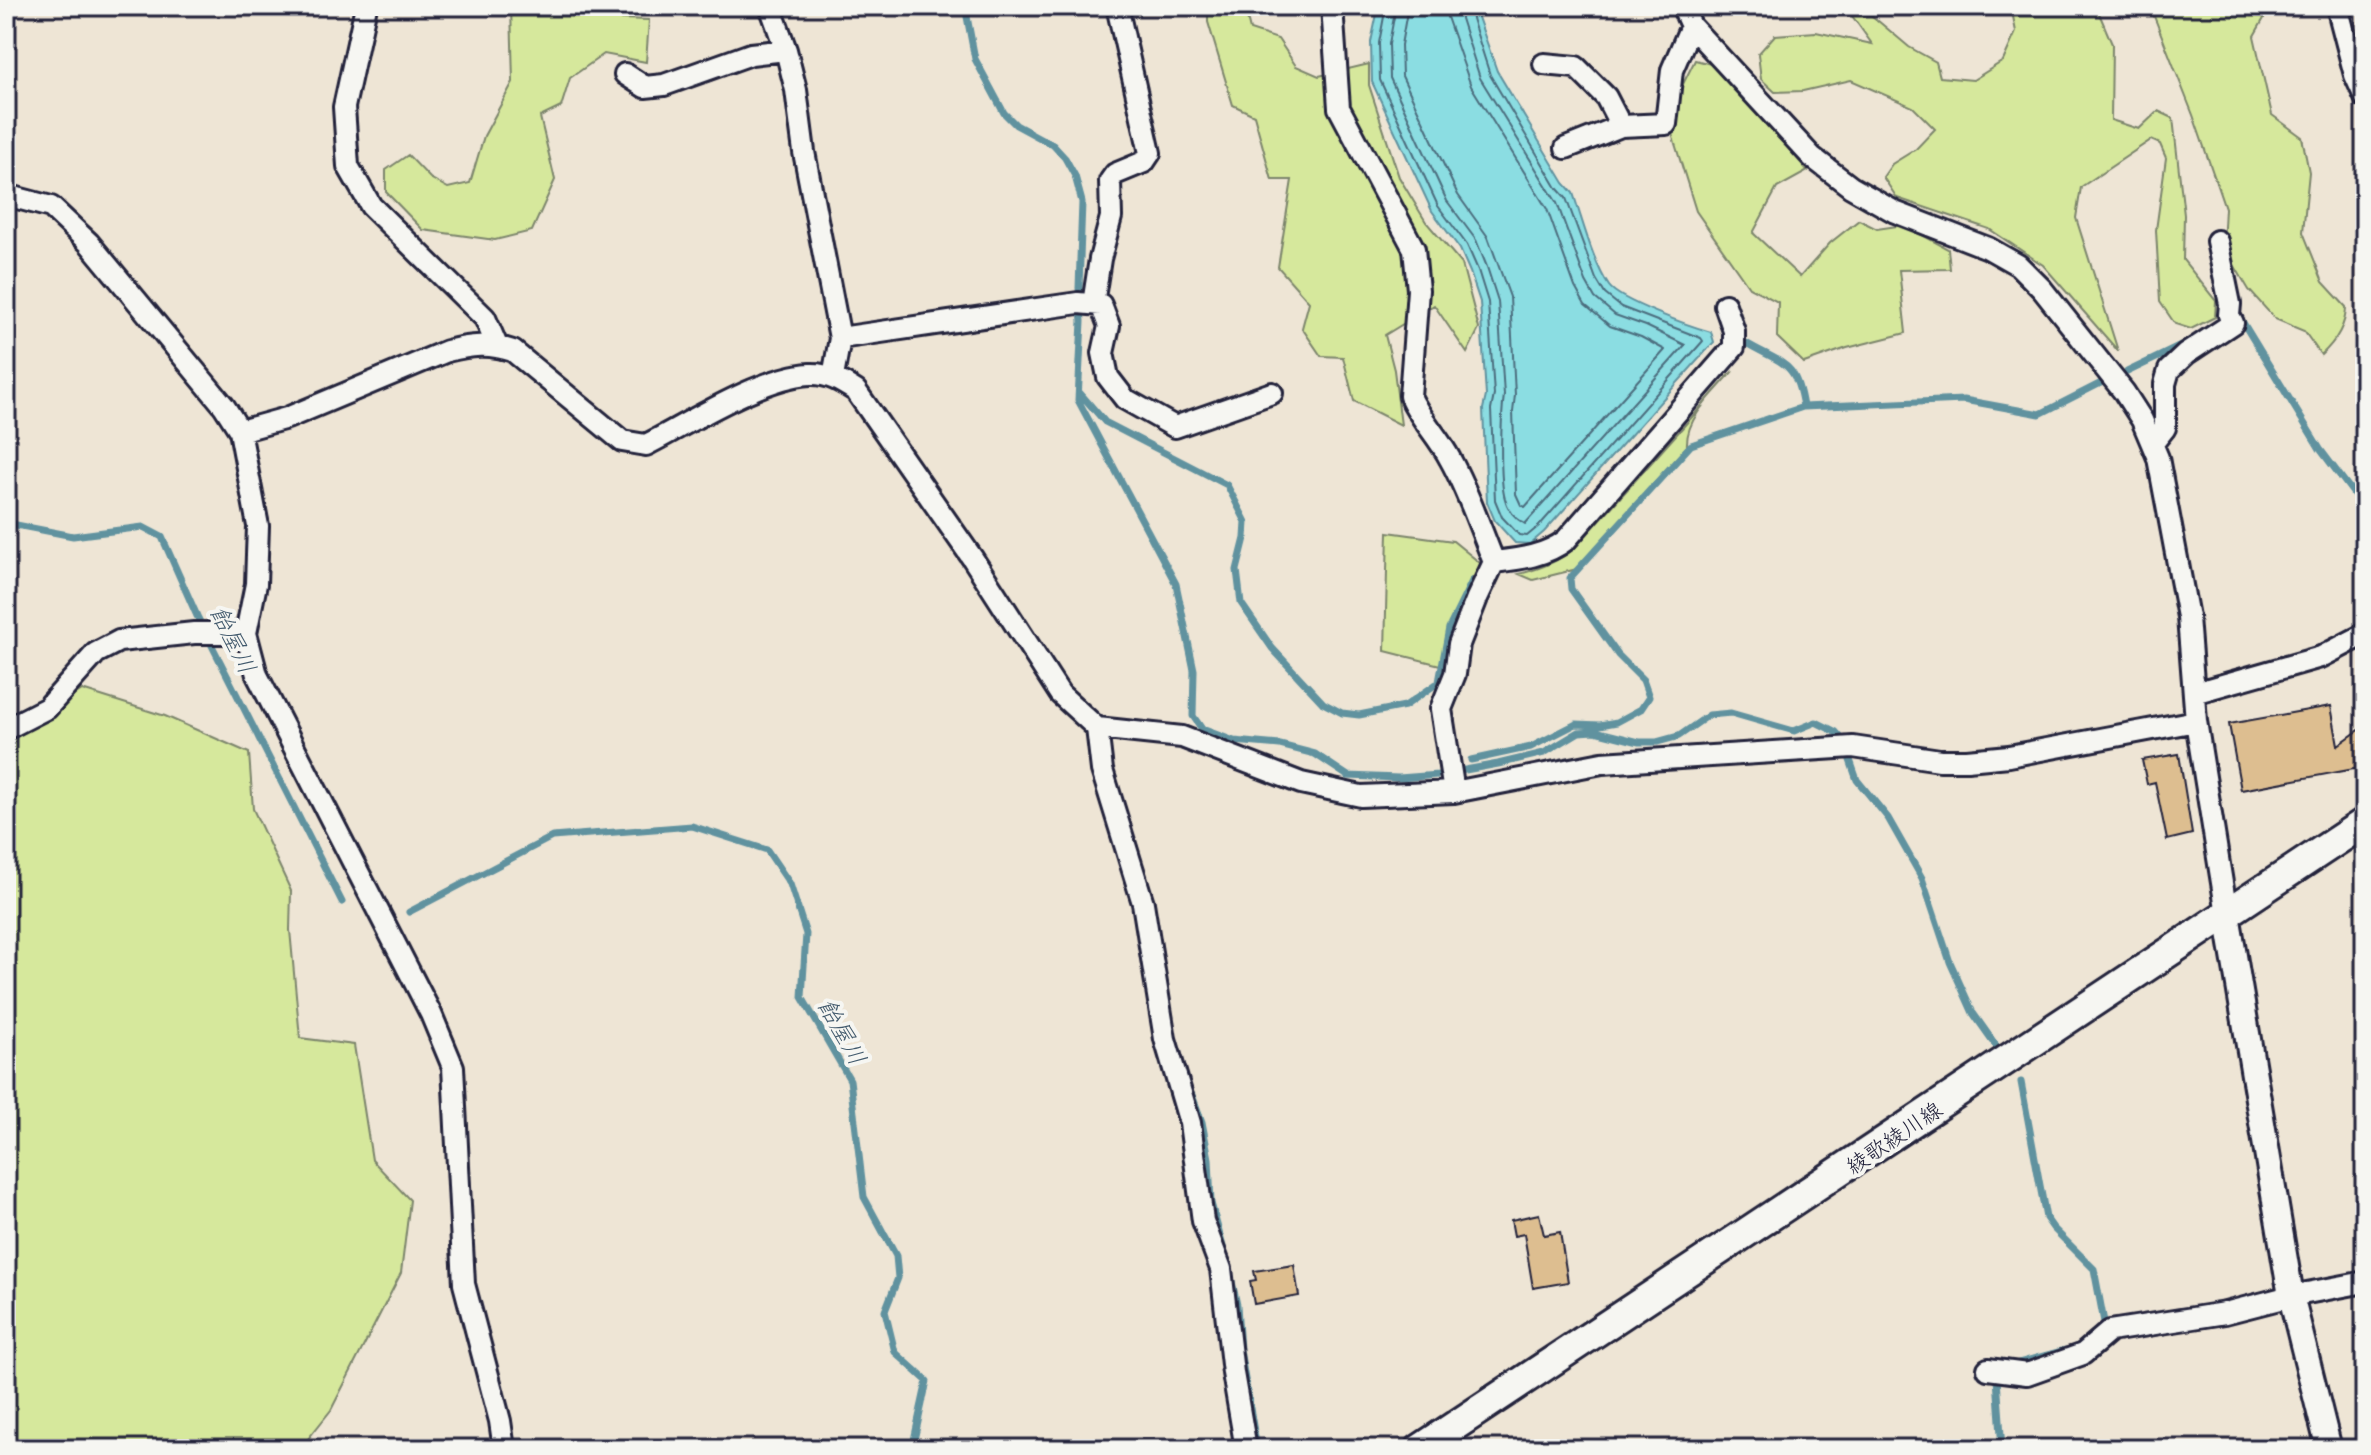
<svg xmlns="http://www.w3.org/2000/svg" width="2371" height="1455" viewBox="0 0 2371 1455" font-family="'Playpen Sans','Klee One',sans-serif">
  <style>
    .green { fill: #d6e89c; stroke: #7c856c; stroke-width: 2 }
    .water { fill: #8bdde2; stroke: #61929f; stroke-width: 2 }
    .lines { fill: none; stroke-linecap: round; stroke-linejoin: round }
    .shore { stroke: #4c6d7e; stroke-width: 2 }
    .stream { stroke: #61929f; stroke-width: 7 }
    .building { fill: #ddbe90; stroke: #22223b; stroke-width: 2 }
    .minor-casing { stroke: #22223b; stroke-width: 26 }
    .tertiary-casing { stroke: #22223b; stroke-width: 30 }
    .secondary-casing { stroke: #22223b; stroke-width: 34 }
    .minor { stroke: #f6f6f2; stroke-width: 20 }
    .tertiary { stroke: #f6f6f2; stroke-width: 24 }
    .secondary { stroke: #f6f6f2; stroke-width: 28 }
    .labels { text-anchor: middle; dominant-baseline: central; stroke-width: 8; stroke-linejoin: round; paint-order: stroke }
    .street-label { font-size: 22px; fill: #22223b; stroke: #f6f6f2 }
    .water-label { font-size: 24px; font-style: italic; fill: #425a6d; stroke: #f6f6f2 }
  </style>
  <rect width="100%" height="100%" fill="#eee5d5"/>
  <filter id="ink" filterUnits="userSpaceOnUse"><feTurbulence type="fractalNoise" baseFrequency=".0125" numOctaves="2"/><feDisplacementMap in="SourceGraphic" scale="16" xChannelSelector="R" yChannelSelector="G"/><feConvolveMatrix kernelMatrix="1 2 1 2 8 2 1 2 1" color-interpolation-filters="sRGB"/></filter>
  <g filter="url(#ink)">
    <path class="green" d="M511,6h85l-2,12 55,2 -3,42 -42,-8 -34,24 -9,29 -21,10 15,63 -23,51 -37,9 -72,-10 -37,-38v-22l22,-15 22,23 18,10 22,-5 14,-47 29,-54z
      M1208,6h36l6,24 28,9 18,27 23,10 50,-12v21l30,92 27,45 36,42 17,65 -12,24 -33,-48 -49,30 9,35 7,55 -47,-24 -11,-44 -22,-1 -19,-28 7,-26 -31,-35 14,-87h-20l-18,-65 -21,-10 -25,-83z
      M2011,6h85l16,38 -1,76 28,9 19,-18 15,7 11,97 -1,45 33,41 -1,16 -24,12 -16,-5 -15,-22 -4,-72 10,-72 -6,-14 -9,-4 -70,47 -5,31 42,133 -75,-86 -54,-36 -92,-31 -14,-21 9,-13 24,-15 19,-20 -22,-22 -62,-27 -48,11 -28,1 -14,-13 -3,-25 17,-19 41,-3 56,12 -22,-31 21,2 38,32 27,15 4,15 33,3 30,-19 13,-29z
      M2150,6h121l-17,30 18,79 30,22 7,35 -6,60 20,50 23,25c0,20 -11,35 -25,48l-17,-24 -29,-12 -26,-29 -26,-44 2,-38 -32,-93z
      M1695,60l20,5 93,106 -31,17 -24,45 47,44 30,-34 29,-23 18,9 27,-4 44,24 2,20 -51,1 7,63 -59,15 -43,15 -27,-26 1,-35 -29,-15 -53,-76 -24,-77 7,-42z
      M1733,371c-18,21 -48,47 -46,75l-110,123 -44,11 -14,-6c21,-5 39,-12 56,-26z
      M1388,532l65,9 27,22 -2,17 -27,51 -3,36 -63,-16z
      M82,690l83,26 84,37 4,56 38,82 -1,39 10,108 54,7 18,115 38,40 -9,73 -70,137 -31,39h-294v-709z"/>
    <path class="water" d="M1382,6h92l23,65 67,112 9,10c9,26 21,72 36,93 11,15 81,40 102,46l3,10 -170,190 -14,12 -15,-1 -20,-22 -8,-19 -4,-93 3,-13 -6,-94 -10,-30 -10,-23 -28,-38 -60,-129 -1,-40 7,-33z"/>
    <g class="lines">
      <path class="shore" d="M1386,6l-7,37 1,37 58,126 29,39 11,25 10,32 6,93 -3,15 4,90 7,17 17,18 8,1 12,-10 164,-185 -2,-3 -80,-31 -16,-13 -9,-15 -30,-81 -9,-10 -67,-113 -22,-69
        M1396,6l-7,38 1,34 57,123 29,39 11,27 11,34 6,94c-3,22 -5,83 1,104 3,11 11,20 20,25l160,-179 -39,-19 -31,-11 -20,-17 -9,-16 -29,-79 -77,-125 -23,-72
        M1408,6l-7,39 1,31 56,119 30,42 22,60 5,98 -2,17 3,82 5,11 4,2 140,-157 -24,-13 -31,-11 -25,-21 -10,-18 -28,-78 -76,-123 -24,-69 -2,-11"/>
      <path class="stream" d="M965,6l10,53 29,54 12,12 37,20 12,13 10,18 7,26 -3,86 3,33 -4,79 98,184 18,86 -1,46 9,13 32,12 46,4 35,9 33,22 51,2 39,-3 60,-11 46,-11 35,-21 16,-1 44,11h18l22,-6 30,-21 22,-2 63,18 22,-9 20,10 7,8 14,40 31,38 34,60 28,84 23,51 24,34
        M2239,316l81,133 45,60
        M1746,343c38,22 50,18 57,64
        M2127,372l56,-27
        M1079,392l26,30 122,63 19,37 -1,16 -8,32 4,33 31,45 51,55 19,10 17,2 46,-9 34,-24 10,-54 23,-47
        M6,523l67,13 70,-9 19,10 35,79 145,286
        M1471,760l60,-13 45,-23 24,1 17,-3 24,-13 8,-12 -6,-17 -25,-25 -47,-66 -1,-11 121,-133 112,-38 161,-7 76,14 61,-31
        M409,912l143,-75 140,-11 75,24 23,34 16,50 -4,63 48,83 14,117 32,59 2,22 -13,33 10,41 32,29 -15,68
        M2021,1082l25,136 7,10 41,41 10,53 -4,10
        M1192,1095l10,27 7,37 2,44 14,51
        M1231,1277l6,28 3,45 17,99
        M2011,1365l54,-15
        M2000,1375l-3,4 5,70"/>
    </g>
    <path class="building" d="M2331,706l7,39 27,-19v41l-124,23 -12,-66z
      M2179,754l13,80 -25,6 -12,-58 -8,2 -5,-24z
      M1539,1214l5,21 16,-3 8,50 -35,6 -9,-54 -10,2 -3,-16z
      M1294,1265l5,31 -45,8 -4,-23 6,-1 -2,-9z"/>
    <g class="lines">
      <defs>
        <path id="minor" d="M366,6l-22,101 4,59 23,40 114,112 12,28
          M770,6l16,44 10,40 8,62 36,186 -7,39
          M1332,6l7,102 75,141 4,41 -8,106c10,23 28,40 40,63 18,32 30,69 44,103l-17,36 -18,46 -4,30 -14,35 13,83
          M1682,6l9,20 121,131 39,30 44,25 93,36 30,17 24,24 82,103 18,28 16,38 30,159 8,104 31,193
          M2337,6l18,69 10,22
          M1544,64l32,3 30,30 15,29
          M625,74l20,13 19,-2 87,-31 35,-4
          M1566,148l55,-22 45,-2 6,-54 19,-44
          M6,195l45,12 38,36 135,163 16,25 18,95 -2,58 -10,49 11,42 174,339 22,53 11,217 36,137 4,28
          M1093,304l7,-45 11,-42 -1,-36 5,-7 29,-12 6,-9 -33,-147
          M840,338l238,-35 23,2 8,21 -6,27 5,24 17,22 50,28 97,-34
          M240,431l47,-13 160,-67c24,-6 42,-8 66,0l109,90 24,4c45,-23 115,-68 164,-71 18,-1 32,8 46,17l117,168 87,135 37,34 85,9 119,46 60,13 93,-4 148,-29 251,-16 87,13h27l42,-4 187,-35
          M2153,443l12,-15v-44l4,-14 17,-16 47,-31 -4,-8 1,-11 -13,-63
          M1494,562c25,-3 52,-6 72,-22l168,-193v-16l-9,-26
          M2194,693l127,-36 44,-23
          M1097,728l5,42 41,133 22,136 25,84 13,98 18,48 12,104 13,76
          M6,729l41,-21 49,-55 23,-12 75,-8h52
          M1988,1369l39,5 56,-20 27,-23 115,-18 66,-17 74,-14"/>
        <path id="tertiary" d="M2227,914l64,382 38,153"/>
        <path id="secondary" d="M1420,1449l945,-627"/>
      </defs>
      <use href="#minor" class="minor-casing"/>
      <use href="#tertiary" class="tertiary-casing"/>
      <use href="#secondary" class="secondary-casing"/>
      <use href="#minor" class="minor"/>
      <use href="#tertiary" class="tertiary"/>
      <use href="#secondary" class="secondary"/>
    </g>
  </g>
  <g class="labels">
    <g class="street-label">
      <text transform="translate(1893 1136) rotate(-34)">綾歌綾川線</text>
    </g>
    <g class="water-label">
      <text transform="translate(235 639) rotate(64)">飴屋川</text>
      <text transform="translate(844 1031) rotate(61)">飴屋川</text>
    </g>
  </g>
  <rect width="2371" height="1455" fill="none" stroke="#f6f6f2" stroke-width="32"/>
  <rect x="16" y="16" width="2339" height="1423" fill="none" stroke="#22223b" stroke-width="3" filter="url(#ink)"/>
</svg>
